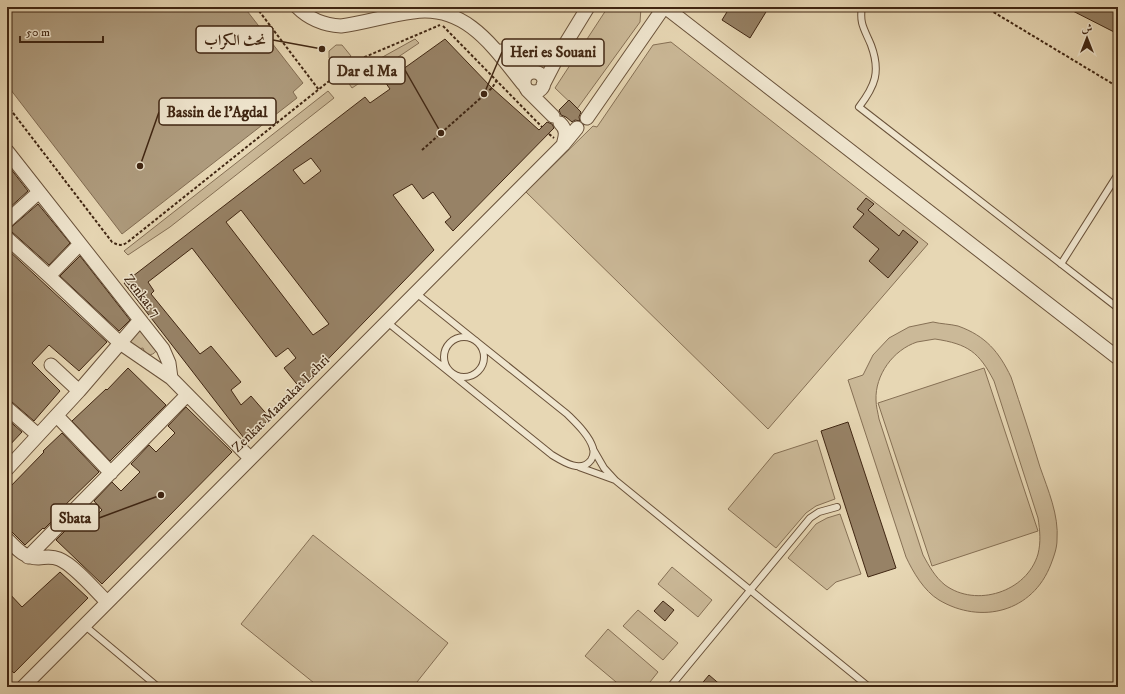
<svg xmlns="http://www.w3.org/2000/svg" width="1125" height="694" viewBox="0 0 1125 694" font-family="'IM FELL DW Pica',Amiri,serif">
  <style>
    .green { fill: #cbb998; stroke: #867055; fill-rule: evenodd }
    .water { fill: #ae9b7d; stroke: #826c52 }
    .building { fill: #978266; stroke: #402612; fill-rule: evenodd }
    .lines { fill: none; stroke-linecap: round; stroke-linejoin: round }
    .lane-casing { stroke: #6a523a; stroke-width: 8 }
    .street-casing { stroke: #6a523a; stroke-width: 15 }
    .path { stroke: #402612; stroke-width: 2; stroke-dasharray: 3 2; stroke-linecap: butt }
    .lane { stroke: #efe5ce; stroke-width: 6 }
    .street { stroke: #efe5ce; stroke-width: 13 }
    .labels { text-anchor: middle; dominant-baseline: central; stroke-width: 3; stroke-linejoin: round; paint-order: stroke }
    .street-label { font-size: 14px; fill: #402612; stroke: #efe5ce }
    .leader { fill: none; stroke: #402612; stroke-width: 1.5 }
    .callout-dot { fill: #402612; stroke: #efe5ce; stroke-width: 1.5 }
    .callout { fill: #efe5ce; stroke: #402612; stroke-width: 1.5 }
    .callout-label { font-size: 15px; text-anchor: middle; font-weight: bold; fill: #402612 }
  </style>
  <rect width="100%" height="100%" fill="#e7d7b4"/>
  <filter id="stains"><feTurbulence type="fractalNoise" baseFrequency=".005" numOctaves="4"/><feColorMatrix values="0 0 0 0 .2 0 0 0 0 .09 0 0 0 0 .02 0 0 0 .5 -.17"/></filter>
  <radialGradient id="worn" r=".72"><stop offset=".6" stop-color="#630" stop-opacity="0"/><stop offset="1" stop-color="#630" stop-opacity=".3"/></radialGradient>
  <path class="green" d="M608,7h31l2,1 -1,14 -63,87 -22,-21z
    M415,39l4,4 -67,45 -7,-10 15,-10 1,1z
    M671,42l257,202 -160,185 -242,-237 67,-66 4,1 56,-82z
    M336,45h6l9,11 -14,11 -8,-9v-7z
    M328,91l6,7 -164,129 -42,28 -4,-4z
    M933,322c8,2 17,2 25,4 28,10 41,26 53,51 10,30 20,60 29,90 8,23 19,48 17,73 0,8 -3,16 -6,24 -18,48 -70,61 -112,36 -15,-9 -26,-28 -33,-43l-58,-177 15,-5 10,-20 16,-17 20,-11zM935,339c33,5 44,13 59,42l44,137c2,13 3,24 0,36 -11,38 -62,54 -93,31 -10,-8 -16,-19 -22,-30l-44,-136c-1,-6 -3,-13 -3,-19 -1,-25 17,-50 41,-58 6,-1 12,-2 18,-3z
    M141,330l15,21c-4,6 -11,4 -13,-3l-5,1 -8,-5v-10l2,-2z
    M984,368l54,163 -106,35 -54,-163z
    M817,440l18,59 -19,7 -10,7 -30,35 -48,-39 46,-55z
    M840,514l21,60 -25,8 -9,8 -39,-32 28,-34 11,-6z
    M313,535l135,108 -35,44h-94l-78,-63z
    M672,567l40,33 -14,17 -40,-33z
    M638,610l40,33 -15,17 -40,-34z
    M608,629l50,43 -12,15h-24l-37,-31z"/>
  <path class="water" d="M7,7h237l59,76 -10,9 4,6 -175,136 -115,-149z"/>
  <path class="building" d="M730,7h39l-19,31 -28,-18z
    M1065,7h53v27z
    M445,39l47,49 47,42 8,-8 5,2 2,4 -101,103 -8,-9 6,-5 -18,-25 -10,7 -11,-15 -19,11 41,55 -134,138 -16,-20 12,-10 -8,-10 -12,9 -84,-109 -44,34 6,9 -3,3 49,60 11,-8 30,36 -10,8 10,15 10,-9 19,22 -23,24 -123,-159 241,-186 5,6 20,-14 -5,-7zM311,158l10,13 -17,13 -11,-14zM241,210l88,114 -16,11 -87,-113z
    M569,100l12,12 -2,5 1,4 -5,-1 -3,2 -6,-5 -5,-2 -2,-5z
    M7,164l21,27 -21,19z
    M866,198l8,6 -6,6 31,26 4,-6 15,12 -30,36 -19,-17 10,-12 -26,-22 11,-13 -7,-5z
    M38,204l32,39 -21,22 -37,-33 -4,-2z
    M7,249l100,93 -28,29 -30,-26 -17,18 28,28 -26,30 -22,-19 -5,-2v-69l5,-5 -5,-4z
    M80,256l50,64 -11,11 -59,-55z
    M128,368l38,37 -56,56 -38,-40 34,-32 1,1z
    M186,407l46,45 -130,132 -46,-44 20,-20 8,8 18,-18 -8,-9 18,-19 9,9 19,-19 -9,-8 18,-19 7,7 19,-19 -7,-7z
    M7,419l15,13 -15,16z
    M848,422l48,146 -28,9 -47,-146z
    M62,433l37,39 -39,38 1,2 -17,17 -1,-1 -18,17 -18,-18v-37l37,-38 -1,-1z
    M60,572l28,26 -74,75 -7,-6v-76l15,16z
    M663,601l11,9 -9,11 -11,-10z
    M709,675l14,12h-24z"/>
  <g class="lines">
    <defs>
      <path id="lane" d="M862,7c-3,17 3,23 9,38 10,27 4,41 -12,62l259,201
        M1061,264l57,-90
        M387,322l165,133c10,6 29,19 39,5 2,-3 3,-8 2,-12 -4,-13 -17,-25 -26,-34l-151,-121
        M444 357a20 20 0 1 1 40 0a20 20 0 1 1-40 0Z
        M579,467l36,13 -11,-12 -11,-19
        M615,480l254,207
        M84,625l74,62
        M670,687l140,-169 9,-6 18,-5"/>
      <path id="street" d="M297,7c12,12 27,18 44,19 24,-3 47,-11 72,-14 53,-8 81,36 110,72
        M665,7l453,351
        M501,51l33,21
        M524 82a10 10 0 1 1 20 0a10 10 0 1 1-20 0Z
        M543,85l15,-29 30,-49
        M527,90l26,26
        M587,118l77,-111
        M560,123c7,7 6,12 3,22
        M7,151l156,198 6,14 2,15 79,80
        M7,221l32,-29
        M7,238l42,38 71,67 51,35
        M49,276l31,-32
        M51,365l28,26
        M7,408l31,27
        M57,416l54,57
        M7,469l72,-78 61,-71
        M7,539c9,9 17,19 31,19 7,-1 14,-2 21,1 15,6 36,31 48,43
        M28,557l159,-162
        M23,687l540,-542 14,-17"/>
    </defs>
    <use href="#lane" class="lane-casing"/>
    <use href="#street" class="street-casing"/>
    <path class="path" d="M256,7l63,83
      M985,7l133,80
      M443,26l99,101
      M7,105l105,137c7,4 11,4 17,-1l224,-179 87,-37
      M549,134l5,4
      M422,150l70,-62 5,-8"/>
    <use href="#lane" class="lane"/>
    <use href="#street" class="street"/>
  </g>
  <g class="labels">
    <g class="street-label">
      <text transform="translate(142 296) rotate(52)">Zenkat 7</text>
      <text transform="translate(281 404) rotate(-45)">Zenkat Maarakat Lehri</text>
    </g>
  </g>
  <path class="leader" d="M322 49L273 40M484 94L502 52M441 133L405 70M140 166L159 112M161 495L99 518"/>
  <g class="callout-dot">
    <circle cx="322" cy="49" r="4"/>
    <circle cx="484" cy="94" r="4"/>
    <circle cx="441" cy="133" r="4"/>
    <circle cx="140" cy="166" r="4"/>
    <circle cx="161" cy="495" r="4"/>
  </g>
  <g class="callout">
    <rect x="196" y="26" width="77" height="27" rx="4"/>
    <rect x="502" y="39" width="102" height="27" rx="4"/>
    <rect x="329" y="57" width="76" height="27" rx="4"/>
    <rect x="159" y="98" width="117" height="27" rx="4"/>
    <rect x="51" y="504" width="48" height="27" rx="4"/>
  </g>
  <g class="callout-label">
    <text x="235" y="45">نحث الكراب</text>
    <text x="553" y="57">Heri es Souani</text>
    <text x="367" y="76">Dar el Ma</text>
    <text x="217" y="117">Bassin de l'Agdal</text>
    <text x="75" y="523">Sbata</text>
  </g>
  <rect width="1125" height="694" fill="none" stroke="#e7d7b4" stroke-width="24"/>
  <rect x="8" y="8" width="1109" height="678" fill="none" stroke="#402612" stroke-width="2"/>
  <rect x="12" y="12" width="1101" height="670" fill="none" stroke="#402612"/>
  <g transform="translate(1087 38)" stroke="#efe5ce" stroke-width="3" paint-order="stroke">
  <path d="M0-3L7 15L0 10L-7 15Z" fill="#402612"/>
  <text y="-6" font-size="11" font-weight="bold" text-anchor="middle" fill="#402612">ش</text>
  </g>
  <path d="M20 36v6h83v-6" fill="none" stroke="#402612" stroke-width="2"/>
  <text x="26" y="36" font-size="12" fill="#402612" stroke="#efe5ce" stroke-width="3" paint-order="stroke">50 m</text>
  <rect width="100%" height="100%" filter="url(#stains)"/>
  <rect width="100%" height="100%" fill="url(#worn)"/>
</svg>
